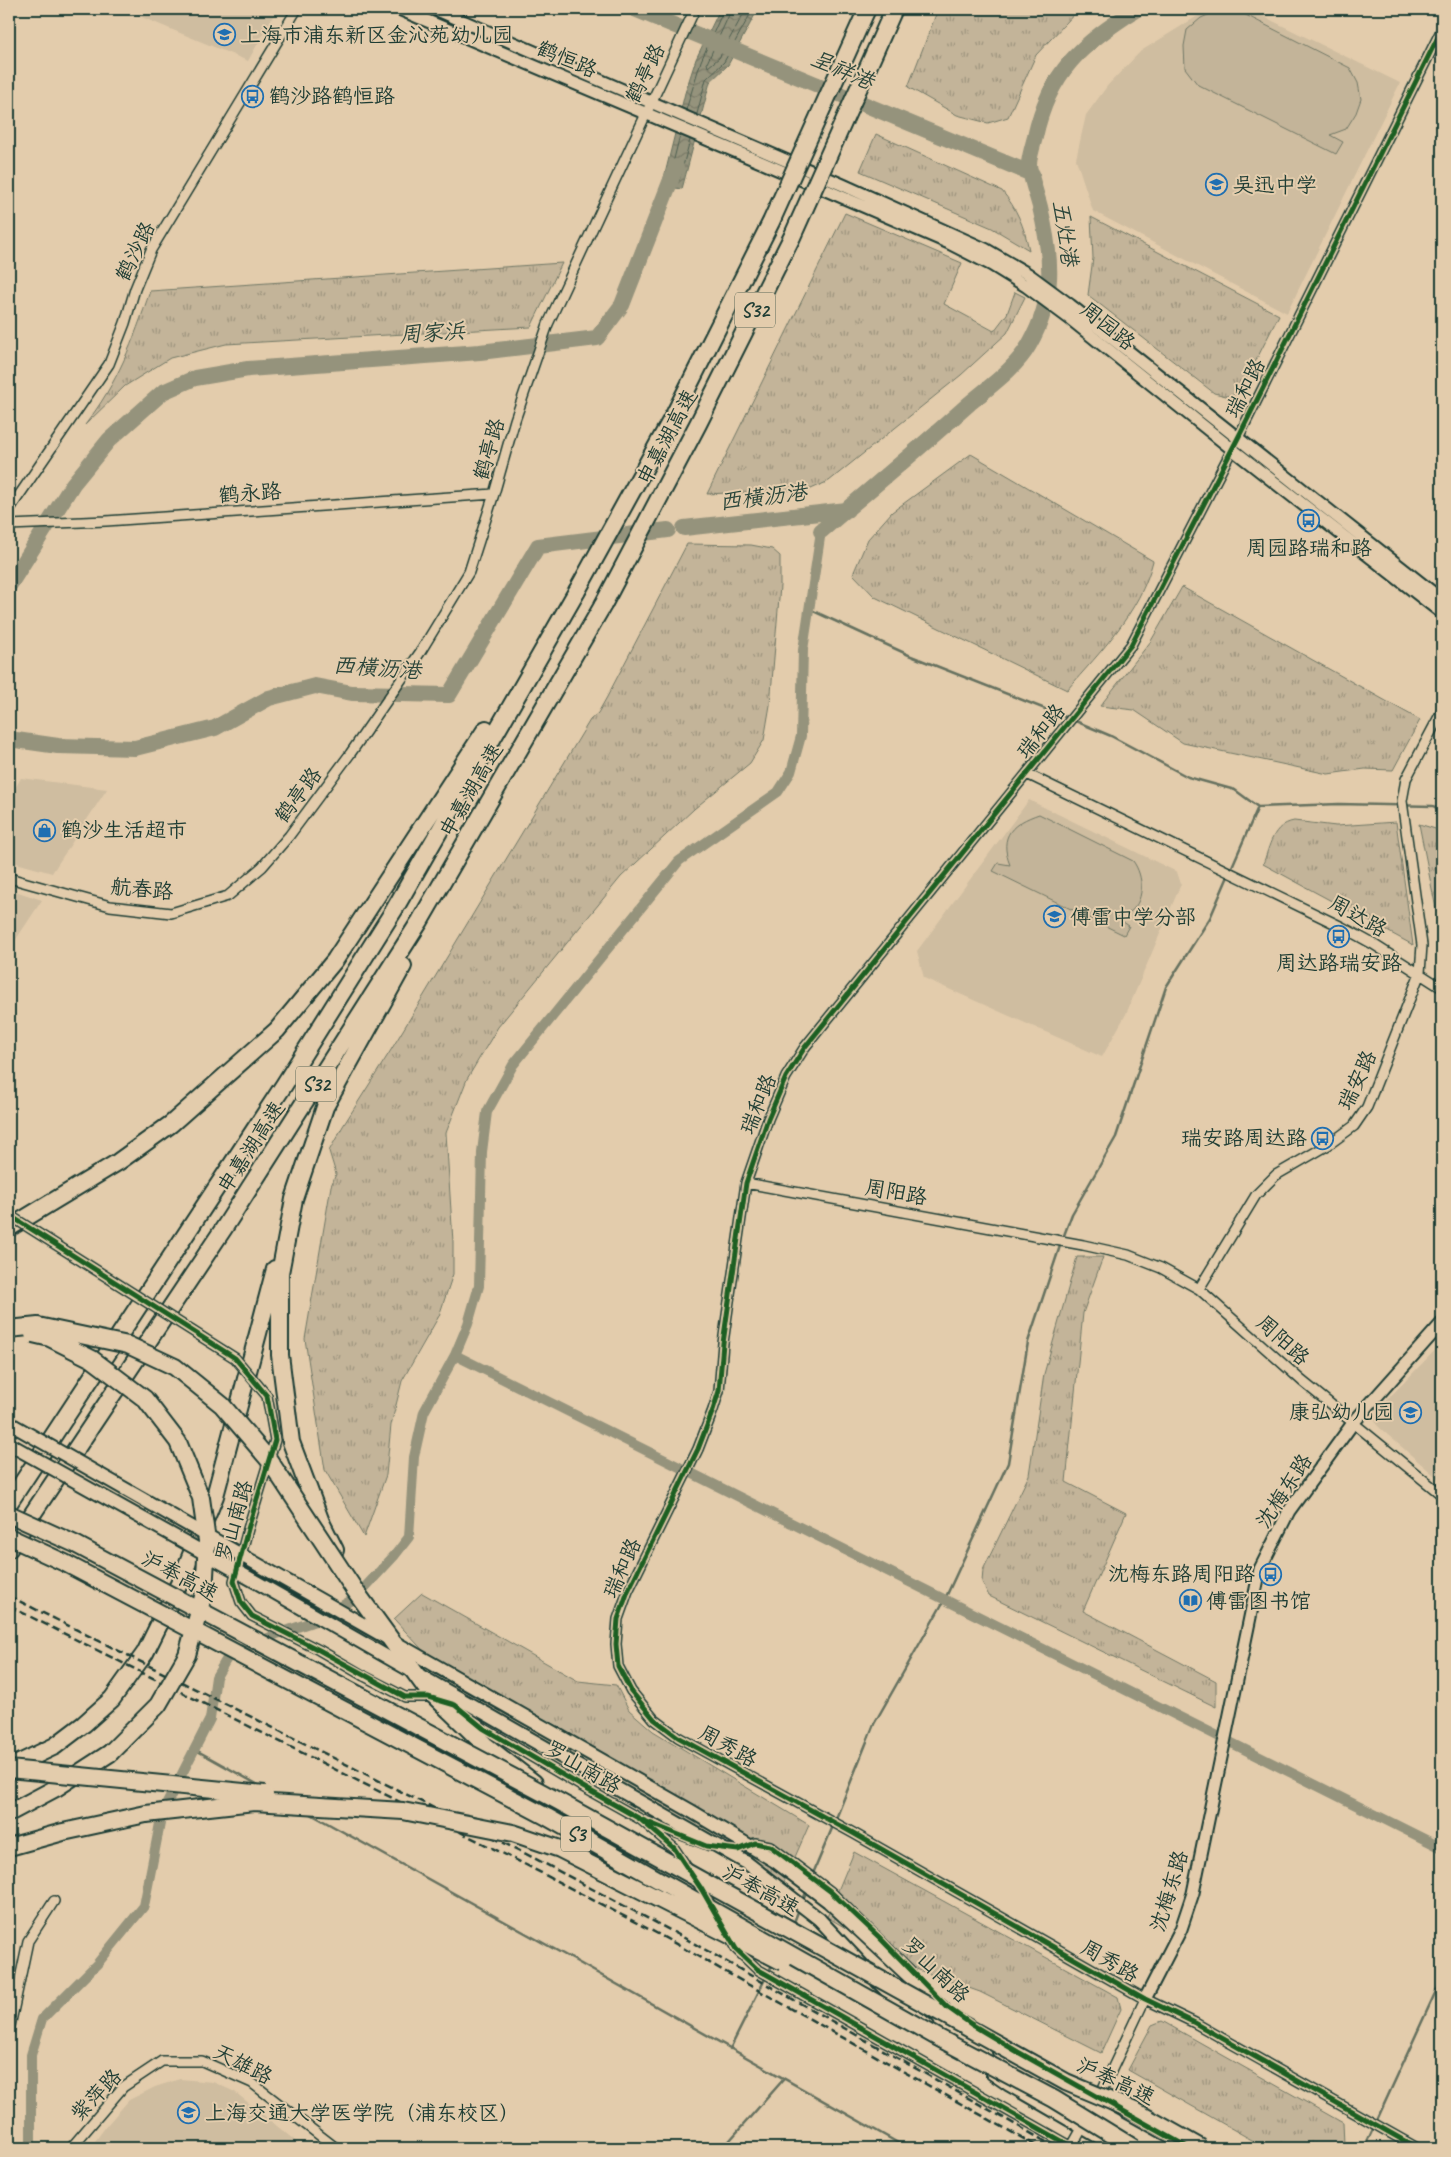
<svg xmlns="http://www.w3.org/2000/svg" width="1451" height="2157" viewBox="0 0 1451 2157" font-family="Caveat,'LXGW WenKai TC',sans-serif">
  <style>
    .built { fill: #cfbda0 }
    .grass { fill: url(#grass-tufts); stroke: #717866 }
    .pitch { fill: #c3b499; stroke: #717866 }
    .water { fill: url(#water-waves); stroke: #66715f }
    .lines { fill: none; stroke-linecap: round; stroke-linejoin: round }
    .shore { stroke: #4e5f51; stroke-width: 1 }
    .stream { stroke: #66715f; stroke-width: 2.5 }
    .canal { stroke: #95937c; stroke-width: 10 }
    .river { stroke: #95937c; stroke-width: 16 }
    .minor-casing { stroke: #1f3d34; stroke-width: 12 }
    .tertiary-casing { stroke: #1f3d34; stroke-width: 15 }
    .secondary-casing { stroke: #1f3d34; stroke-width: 16 }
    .motorway-casing { stroke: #1f3d34; stroke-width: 20 }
    .minor { stroke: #e3ccac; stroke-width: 9 }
    .tertiary { stroke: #e3ccac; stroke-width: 11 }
    .secondary { stroke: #e3ccac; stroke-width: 12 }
    .motorway { stroke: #e3ccac; stroke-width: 16 }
    .rail { stroke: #1f3d34; stroke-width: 2.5; stroke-dasharray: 8 4; stroke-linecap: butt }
    .minor-bridge-casing { stroke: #1f3d34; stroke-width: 12; stroke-linecap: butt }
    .secondary-bridge-casing { stroke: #1f3d34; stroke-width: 16; stroke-linecap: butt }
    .motorway-bridge-casing { stroke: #1f3d34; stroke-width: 20; stroke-linecap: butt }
    .minor-bridge { stroke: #e3ccac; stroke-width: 9 }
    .secondary-bridge { stroke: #e3ccac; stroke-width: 12 }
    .motorway-bridge { stroke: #e3ccac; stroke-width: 16 }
    .cycleway-casing { stroke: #e3ccac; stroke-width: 8 }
    .cycleway { stroke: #1b5e20; stroke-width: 5 }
    .labels { text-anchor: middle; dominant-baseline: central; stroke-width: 4; stroke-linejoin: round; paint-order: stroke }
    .shield { fill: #e3ccac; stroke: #5a6858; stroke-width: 1 }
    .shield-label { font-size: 20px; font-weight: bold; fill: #1f3d34 }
    .poi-label { font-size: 21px; fill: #1f3d34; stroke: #e3ccac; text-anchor: start }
    .street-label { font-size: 21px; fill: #1f3d34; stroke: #e3ccac }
    .water-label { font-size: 22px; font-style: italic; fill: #2b463b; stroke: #e3ccac }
  </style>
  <defs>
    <pattern id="grass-tufts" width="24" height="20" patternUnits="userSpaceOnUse" patternTransform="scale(1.25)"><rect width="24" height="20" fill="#c3b499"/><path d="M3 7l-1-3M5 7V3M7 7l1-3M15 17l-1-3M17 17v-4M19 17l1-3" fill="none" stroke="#9e947e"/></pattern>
    <pattern id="water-waves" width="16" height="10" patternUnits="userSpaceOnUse" patternTransform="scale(1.25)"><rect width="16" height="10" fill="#95937c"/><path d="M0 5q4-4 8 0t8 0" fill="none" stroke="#797966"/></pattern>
  </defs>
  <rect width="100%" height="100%" fill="#e3ccac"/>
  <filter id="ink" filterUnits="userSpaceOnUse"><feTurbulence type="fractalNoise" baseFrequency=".02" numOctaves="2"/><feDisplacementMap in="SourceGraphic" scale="10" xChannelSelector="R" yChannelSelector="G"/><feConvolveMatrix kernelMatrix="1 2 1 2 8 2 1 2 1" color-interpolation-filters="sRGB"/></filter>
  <g filter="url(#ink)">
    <path class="built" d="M122,9h155l-29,52z
      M1214,9h34l152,74 -113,230 -194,-102 -17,-52 10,-44 22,-30 33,-34 55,-34z
      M21,778l86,11 -55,84 -43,-12v-62z
      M1029,800l148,72 4,12 -55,130 -24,43 -178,-79 -7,-27z
      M9,889l33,11 -33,50z
      M1442,1343v139l-61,-53 -5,-5 -1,-7 6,-11z
      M180,2079l33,3 22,10 69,56h-214l17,-23 22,-25 26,-13z"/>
    <path class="grass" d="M938,9h141l-43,46 -28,62 -20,6 -31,-8 -49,-28z
      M876,134l126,57c15,18 22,35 27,59l-37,-22 -132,-57z
      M845,213l117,50 -18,41 50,27 13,-17 8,-22 10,5 -18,36 -46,42 -132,106 -18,8 -104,5z
      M1091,217l188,98 -40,79 -13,2 -12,-3 -126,-98 5,-37z
      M562,263l-31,64 -305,17 -56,14 -45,28 -40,39c33,-43 48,-83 65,-134z
      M971,454l182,107c-13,51 -52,90 -86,129l-192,-93 -22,-23 15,-35 24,-27z
      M687,544l64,1 21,4 8,7v30l-10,119 -6,35 -14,23 -56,46 -73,68 -123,150 -31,52 -21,54 7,109v32l-14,42 -37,65 -11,44 -5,50 -22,62 -39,-67 -20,-131 26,-153 5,-12 -7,-23 14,-25 48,-76 199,-330 8,-7 9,-16z
      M1182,587l238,133 -27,50 -28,-1 -37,5 -145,-31 -49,-33 -34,-4 51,-65z
      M1294,821l42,5 60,-4 17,123 -150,-81c7,-18 9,-39 31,-43z
      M1419,824l23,7v136l-2,-38z
      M1077,1257h26l-20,56 -17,169 60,31 -43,98 133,70v26l-227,-111 -7,-14 1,-12 46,-95 15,-101z
      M422,1593l156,88 38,4 13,25 24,21 156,94 -28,64 -260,-147 -43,-32 -84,-91z
      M854,1852l264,145 3,12 -20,44 -121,-61 -64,-23 -89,-52z
      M1162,2021l181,102 1,21 -2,4h-76l-138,-78 24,-45z"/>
    <path class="pitch" d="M1221,9h13l116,59 8,15 3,16 -5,14 -10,16 -16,6 13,7 -7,12 -138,-69 -13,-17 -1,-22 3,-16 14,-12z
      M1039,814l94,47c11,15 13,42 -6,53 -3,1 -8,2 -11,3l13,9 -5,9 -131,-64 5,-8 12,2c-12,-30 3,-42 29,-51z"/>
    <path class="water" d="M720,9h38l-30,56 -18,17 -28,107 -20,-3 23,-93 11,-34z"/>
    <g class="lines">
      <path class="shore" d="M730,9l-1,6 -22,48 1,4 11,-9 27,-49
        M686,110l15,-49 23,-52
        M697,114l9,-35 18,-17 29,-53
        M680,135l-11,44 2,3 8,-1 11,-41"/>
      <path class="stream" d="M809,609l102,47 157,62
        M1073,720l38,16 77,41 47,13 23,17 81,-3 94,2 9,5
        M1231,869l27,-62
        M1063,1238l9,-24 44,-77 50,-150 44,-69 19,-44
        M194,1749l68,38
        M309,1813l265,147 333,188
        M835,1821l39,-97 71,-125 63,-136 20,-121 33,-99
        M812,1876l21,-50
        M802,1902l5,-12
        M793,1925l6,-16
        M730,2049l43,-86
        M1376,2122l66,-144
        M723,2148l60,-68
        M1364,2148l10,-21"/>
      <path class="canal" d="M455,1355l987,493
        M28,2148l3,-5v-88l11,-36 55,-55 47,-58 18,-93 48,-94 6,-42 13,-22 48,-21 41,-14 37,-22 40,-43 14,-18 5,-80 10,-45 31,-57 13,-31 11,-38 3,-134 5,-40 26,-47 166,-204 99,-69 13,-20 10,-36 2,-86 18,-119"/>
      <path class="river" d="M635,9l397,165
        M684,528l163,-18
        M821,531c50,-42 100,-84 149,-128 20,-17 46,-35 59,-58 27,-47 23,-88 11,-138 -3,-12 -11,-33 -11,-44 1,-9 4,-18 6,-26 14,-66 48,-94 102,-128
        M9,586l64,-102 36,-44 54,-48 32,-14 53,-9 232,-17 117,-14 25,-33 54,-138
        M9,739l49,7 77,2 80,-20 54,-30 46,-12 37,7 97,2 89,-149 130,-16"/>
      <defs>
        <path id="minor" d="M9,510l100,-146 16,-41 10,-34 16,-39 146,-241
          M9,525l97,-4 388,-27
          M1027,774l315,153 31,17 69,44
          M9,878l101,28 61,7 57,-17 34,-29 27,-31 61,-82 71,-103 48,-79 25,-78 21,-74 33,-96 147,-315
          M746,1183l337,62 45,10 33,13 38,21 103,92 140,114
          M1199,1289l57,-94 20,-20 52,-30 26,-19 13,-19 53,-134 2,-28 -20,-144 4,-22 36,-68
          M364,1676l41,21h23l27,8 28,23 100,59 57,32
          M727,1849l11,1 17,-7 15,3 60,45 80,79
          M688,1869l-14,-21 -34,-29 70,27
          M697,1882l15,25
          M730,1938l6,11 21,20 317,179
          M9,2031l19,-90 26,-40
          M1098,2099l47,-100
          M71,2148l52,-61 39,-26h40l50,22 84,65
          M1071,2148l14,-25
          M1417,2148l-222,-125 -50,-24 -292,-166 -175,-96 -24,-18 -23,-28 -13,-25 -2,-22 2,-25 10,-28 70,-142 15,-39 6,-19 4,-48 23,-160 22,-64 18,-42 19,-30 326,-402 108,-209 203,-407"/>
        <path id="tertiary" d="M399,9l364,154 186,80 43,22 34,21 43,32 163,131 210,164
          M435,9l408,176 142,64 43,25 42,31 372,295
          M1145,1999l36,-70 12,-36 67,-324 29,-58 64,-88 89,-100"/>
        <path id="secondary" d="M828,1901l116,108
          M819,1919l45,48
          M877,1981l16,16 35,29
          M999,2052l21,16 143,80
          M992,2073l16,11 110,64"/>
        <path id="motorway" d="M9,1228l109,-66 53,-38 106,-94 58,-70 151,-231
          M9,1503l275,-418 110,-175 183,-319
          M9,1549l215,-321 196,-307 183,-316
          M335,1550l-14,-28 -30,-80 -11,-87v-82l14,-74 31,-92 78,-141
          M449,1710l36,35 49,38
          M9,1768l46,-22 29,-22 28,-25 33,-46 35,-71 35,-86 60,-227
          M9,1813l47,-25 54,-35
          M9,1847l54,-15 83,-18"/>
      </defs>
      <use href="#minor" class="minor-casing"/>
      <use href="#tertiary" class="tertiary-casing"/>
      <use href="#secondary" class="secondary-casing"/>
      <use href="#motorway" class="motorway-casing"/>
      <use href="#minor" class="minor"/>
      <use href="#tertiary" class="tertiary"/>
      <use href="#secondary" class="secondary"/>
      <use href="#motorway" class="motorway"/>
      <path class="rail" d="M9,1596l525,262 145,77 378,213
        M9,1606l517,259 132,69 382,214"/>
      <defs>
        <path id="minor-bridge" d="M9,1215l226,143 32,38 8,44 -27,89 -14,52 7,21 11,14 67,34 45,26"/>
        <path id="secondary-bridge" d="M9,1423l682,388 84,50 53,40
          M9,1444l249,139 489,280 72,56"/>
        <path id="motorway-bridge" d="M577,591l98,-178 96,-191 96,-213
          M603,605l95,-181 94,-187 102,-228
          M9,1329l29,-3 90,19 47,22 47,38 47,55 85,129 72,99 23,22
          M33,1334l17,4 42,21 53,40 33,43 23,56 6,43 -3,52 -17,62 -29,50 -48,48
          M9,1514l66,30 483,257 508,281 69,29 66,37
          M9,1537l56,26 482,254 390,220 117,62 80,49
          M9,1769l256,25
          M146,1814l108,-12 149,9 110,22 47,16 223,113"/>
      </defs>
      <use href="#minor-bridge" class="minor-bridge-casing"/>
      <use href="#secondary-bridge" class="secondary-bridge-casing"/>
      <use href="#motorway-bridge" class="motorway-bridge-casing"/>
      <use href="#minor-bridge" class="minor-bridge"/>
      <use href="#secondary-bridge" class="secondary-bridge"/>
      <use href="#motorway-bridge" class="motorway-bridge"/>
      <defs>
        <path id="cycleway" d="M9,1215l226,143 32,38 8,44 -27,89 -14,52 7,21 11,14 67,34 86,47h23l27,8 28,23 100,59 57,32
          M1074,2148l-317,-179 -21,-20 -34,-59 -28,-42 -34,-29 66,27 32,4 17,-7 15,3 60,45 49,46 68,70 24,17 47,28 171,96
          M1417,2148l-222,-125 -50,-24 -292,-166 -175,-96 -24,-18 -23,-28 -13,-25 -2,-22 2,-25 10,-28 70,-142 15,-39 6,-19 4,-48 23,-160 22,-64 18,-42 19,-30 326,-402 108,-209 203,-407"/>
      </defs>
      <use href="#cycleway" class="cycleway-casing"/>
      <use href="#cycleway" class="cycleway"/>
    </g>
  </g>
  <defs>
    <symbol id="school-ring" viewBox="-11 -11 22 22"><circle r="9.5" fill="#e3ccac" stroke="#1f6fb2" stroke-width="1.5"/><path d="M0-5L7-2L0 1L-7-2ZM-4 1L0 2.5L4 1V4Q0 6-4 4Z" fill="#1f6fb2"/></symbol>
    <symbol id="bus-ring" viewBox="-11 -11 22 22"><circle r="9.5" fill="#e3ccac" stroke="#1f6fb2" stroke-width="1.5"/><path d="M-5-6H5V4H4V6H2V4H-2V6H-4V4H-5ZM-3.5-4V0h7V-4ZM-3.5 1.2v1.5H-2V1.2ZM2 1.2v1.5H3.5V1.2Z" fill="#1f6fb2"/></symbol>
    <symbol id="shop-ring" viewBox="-11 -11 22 22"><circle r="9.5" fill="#e3ccac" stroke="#1f6fb2" stroke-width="1.5"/><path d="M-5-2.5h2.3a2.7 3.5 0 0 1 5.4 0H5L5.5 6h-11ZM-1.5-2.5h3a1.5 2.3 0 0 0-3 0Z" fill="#1f6fb2"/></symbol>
    <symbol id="library-ring" viewBox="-11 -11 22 22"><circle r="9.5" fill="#e3ccac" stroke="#1f6fb2" stroke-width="1.5"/><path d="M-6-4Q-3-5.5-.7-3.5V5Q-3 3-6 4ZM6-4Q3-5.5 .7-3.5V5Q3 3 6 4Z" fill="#1f6fb2"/></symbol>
    <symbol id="university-ring" viewBox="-11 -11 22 22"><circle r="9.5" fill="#e3ccac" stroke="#1f6fb2" stroke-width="1.5"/><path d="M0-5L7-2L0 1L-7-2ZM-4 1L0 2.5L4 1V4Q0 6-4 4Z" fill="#1f6fb2"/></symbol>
  </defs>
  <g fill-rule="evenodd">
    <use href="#school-ring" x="212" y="22" width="25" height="25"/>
    <use href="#bus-ring" x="240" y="84" width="25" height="25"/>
    <use href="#school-ring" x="1204" y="172" width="25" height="25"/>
    <use href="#bus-ring" x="1296" y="508" width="25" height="25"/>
    <use href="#shop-ring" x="32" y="818" width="25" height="25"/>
    <use href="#school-ring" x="1042" y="904" width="25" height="25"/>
    <use href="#bus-ring" x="1326" y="924" width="25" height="25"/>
    <use href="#bus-ring" x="1310" y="1126" width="25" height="25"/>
    <use href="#school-ring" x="1398" y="1400" width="25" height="25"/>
    <use href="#bus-ring" x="1258" y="1562" width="25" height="25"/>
    <use href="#library-ring" x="1178" y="1588" width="25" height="25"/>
    <use href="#university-ring" x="176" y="2100" width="25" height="25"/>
  </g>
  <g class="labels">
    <g class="shield">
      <rect x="735" y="292.5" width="40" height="35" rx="4"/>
      <rect x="296" y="1066.5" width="40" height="35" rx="4"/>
      <rect x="561" y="1816.5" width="30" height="35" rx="4"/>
    </g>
    <g class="shield-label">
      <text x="755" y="310">S32</text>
      <text x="316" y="1084">S32</text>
      <text x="576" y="1834">S3</text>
    </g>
    <g class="poi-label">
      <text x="240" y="35">上海市浦东新区金沁苑幼儿园</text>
      <text x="269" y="96">鹤沙路鹤恒路</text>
      <text x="1233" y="185">吴迅中学</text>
      <text x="1309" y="548" text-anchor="middle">周园路瑞和路</text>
      <text x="61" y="830">鹤沙生活超市</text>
      <text x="1070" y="917">傅雷中学分部</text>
      <text x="1339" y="963" text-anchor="middle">周达路瑞安路</text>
      <text x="1307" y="1138" text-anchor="end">瑞安路周达路</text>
      <text x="1394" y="1412" text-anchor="end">康弘幼儿园</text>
      <text x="1255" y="1574" text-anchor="end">沈梅东路周阳路</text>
      <text x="1206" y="1601">傅雷图书馆</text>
      <text x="205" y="2113">上海交通大学医学院（浦东校区）</text>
    </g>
    <g class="street-label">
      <text transform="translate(567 59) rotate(23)">鹤恒路</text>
      <text transform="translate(645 73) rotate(-64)">鹤亭路</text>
      <text transform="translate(135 251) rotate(-64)">鹤沙路</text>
      <text transform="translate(1108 326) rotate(39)">周园路</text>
      <text transform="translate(1245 388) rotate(-63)">瑞和路</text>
      <text transform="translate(667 437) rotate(-62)">申嘉湖高速</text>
      <text transform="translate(489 449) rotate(-74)">鹤亭路</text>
      <text transform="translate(250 493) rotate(-4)">鹤永路</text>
      <text transform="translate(1041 731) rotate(-51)">瑞和路</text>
      <text transform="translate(471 790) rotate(-60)">申嘉湖高速</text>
      <text transform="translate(298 795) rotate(-53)">鹤亭路</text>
      <text transform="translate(142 889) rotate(5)">航春路</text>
      <text transform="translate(1358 916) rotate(29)">周达路</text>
      <text transform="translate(1357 1080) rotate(-65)">瑞安路</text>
      <text transform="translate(758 1104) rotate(-68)">瑞和路</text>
      <text transform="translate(251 1147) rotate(-57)">申嘉湖高速</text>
      <text transform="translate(896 1192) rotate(10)">周阳路</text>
      <text transform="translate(1283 1340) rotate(42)">周阳路</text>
      <text transform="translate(1284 1491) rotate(-57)">沈梅东路</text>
      <text transform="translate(234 1521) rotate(-74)">罗山南路</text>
      <text transform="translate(622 1568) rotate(-66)">瑞和路</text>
      <text transform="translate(180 1576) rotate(28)">沪奉高速</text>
      <text transform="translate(728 1746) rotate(29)">周秀路</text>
      <text transform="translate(583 1767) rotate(30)">罗山南路</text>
      <text transform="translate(761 1890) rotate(29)">沪奉高速</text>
      <text transform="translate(1169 1891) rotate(-73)">沈梅东路</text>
      <text transform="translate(1110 1961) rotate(30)">周秀路</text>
      <text transform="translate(936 1970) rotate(44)">罗山南路</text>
      <text transform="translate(243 2064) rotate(27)">天雄路</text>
      <text transform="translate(1116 2081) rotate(25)">沪奉高速</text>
      <text transform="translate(96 2095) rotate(-46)">紫萍路</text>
    </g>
    <g class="water-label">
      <text transform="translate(842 70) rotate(23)">呈祥港</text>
      <text transform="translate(1065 233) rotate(81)">五灶港</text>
      <text transform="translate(432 333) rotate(-4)">周家浜</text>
      <text transform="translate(763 497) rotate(-7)">西横沥港</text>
      <text transform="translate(377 668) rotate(4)">西横沥港</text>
    </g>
  </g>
  <rect width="1451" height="2157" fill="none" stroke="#e3ccac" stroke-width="30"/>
  <rect x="15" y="15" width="1421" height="2127" fill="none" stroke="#1f3d34" stroke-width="2" filter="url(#ink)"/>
</svg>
